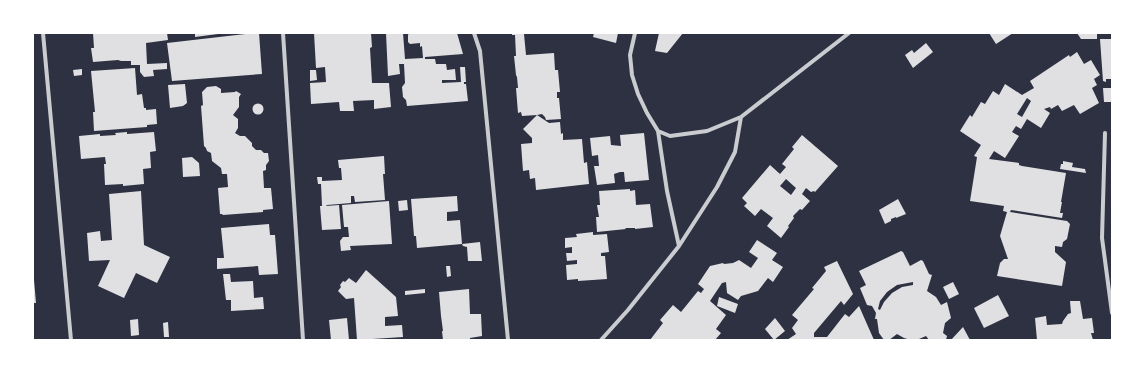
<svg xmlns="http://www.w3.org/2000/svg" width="1145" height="373" viewBox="0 0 1145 373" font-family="'Asap Condensed',sans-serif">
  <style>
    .building { fill: #e0e0e3; fill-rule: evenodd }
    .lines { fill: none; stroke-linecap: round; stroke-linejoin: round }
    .minor { stroke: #caccd0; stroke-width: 4 }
  </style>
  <rect width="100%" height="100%" fill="#2d3142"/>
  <path class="building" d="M93,33h74l1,7 -22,3 1,21 20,-1v6l-14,1 1,6 -10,1 -4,-5v-7h-9v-4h-10l-3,-1 -25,2 -2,-14h3z
    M195,33h23v1l-23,3z
    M254,33h5l3,41 -90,7 -5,-38z
    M314,33h57l1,14 -2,1 2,35h17l2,24 -17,2v-9l-21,1 1,10h-14l-1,-9 -28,2 -1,-21 16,-1 -1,-15 -9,1z
    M386,33h17l2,26 18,-1 -1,-12 -2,1v-4l-10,1 -2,-2v-7l1,-2h48l6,21 -38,3v2h10l1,5h10l1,6 8,-1 1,11h-14v3l19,-1 -1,-15h5l1,15h-2v2h2l2,17 -61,5 -1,-6 -3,-3 -1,-10 3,-4 -1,-19h-5l1,10 -12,2z
    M512,33l12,1 2,21 28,-2 1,17h3l2,22h-3v6h2l2,21 -15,1 -1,-3 -3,-3 -5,1 12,8 11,-1 1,12 2,-1v7l19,-1 2,24 3,-1 2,22 -53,6 -1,-12 -5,1 -1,-9 -6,1 -2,-27 11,-1v-5l-9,-9 14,-14 -15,1 -1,-4 -3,1 -2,-25h2l-1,-11 -1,-2 -2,-19h2l-1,-21h-3z
    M594,33h24l-2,10 -23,-6z
    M659,33h24l-16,20 -12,-2z
    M989,33h24l-17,11z
    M1077,33h20v6h-16z
    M1100,39h12v40h-6v3l-3,-1z
    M926,43l7,9 -20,16 -8,-13 7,-5 2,3z
    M1077,52l7,12 7,-4 9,15 -6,4 3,6 -5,3 7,15 -19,11 -6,-9 -12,6 -4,-6 -7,4 -1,-2 -6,2 6,4 -9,15 -14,-9 -6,10 -5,-3 -4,6 7,4 -14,22 -11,-7 -5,8 30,4v2l3,1 44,7 -5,29h1l-2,11h3l-1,5 -51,-8 -1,2 57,9 3,3 -3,15 -4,3 -1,5 -7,-1v6l11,10 -4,24 -65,-10 3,-13 4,-4h4l-8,-23 7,-24 -4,-1 1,-5 -34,-5 7,-44 -3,-1 7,-11 -21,-14 10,-16 2,2 9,-15 4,2 8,-13 6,4 6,-11 17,11 12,-7 -4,-7 39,-26 1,2zM1027,98l4,3 -9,16 -5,-3z
    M135,68l2,27 5,-1 2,14h2v2l10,-1 1,15 -10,1v2l-53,4 -1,-19h2l-4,-41z
    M82,69v6l-8,1 -1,-6z
    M310,70h6l1,10 -7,1z
    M185,84l2,19 -4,3 -13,2 -2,-23z
    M216,86l5,3v4l14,-1 1,-1 5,3 -2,3v10l-6,8 5,4v9l-3,5 5,3h5l7,7v3l4,4h5l3,3h4l1,8 -3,4v5l-3,1 1,17h7l2,21 -10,1v2l-40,3 -1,-1h-2l-2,-26 10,-1 -1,-13h-5l-1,-6 -9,-7 -1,-8 -4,-2 -1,-3 -2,-2 -3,-40 2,-1 -1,-13 5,-5z
    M1103,88h9v14h-8z
    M252.5 109a5.5 5.5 0 1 1 11 0a5.5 5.5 0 1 1-11 0Z
    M127,132v2l27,-2 2,19 -6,1 1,16 -8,1 1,15 -21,2v-2l-18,1 -1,-21h2l-1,-7 -24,2 -2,-23 21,-2v2l16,-1 -1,-2z
    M644,133l5,47 -24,2 -1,-10h-4l-6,2 1,9 -18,2 -3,-19h5l-1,-11 -6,1 -2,-18 20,-2 1,9 10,1 -1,-11z
    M802,135l36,31 -23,26 -1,-1 -3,1 -5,-4 -4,6 8,7 -8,9 -2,-1 -7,7 1,2 -6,8 1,1 -8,11 -14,-12 6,-8 -12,-9 -6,7 -11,-10 3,-3 -5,-5 28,-33 10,9 6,-7 -4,-3 12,-15 -2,-2zM786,179l10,9 -5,7 -11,-9z
    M384,156l1,18h-2l2,26 -30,2 -1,-6h-3v7l-24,2 -1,1 13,-1 2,24 -19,1 -2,-24h2l-1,-22h-3l-1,-7h5v4l20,-1 -1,-12h-2l-1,-8z
    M192,157l7,6 1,13 -17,1 -1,-19z
    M1063,161l10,2 -1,4 13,2 1,4 -26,-4 1,-5h2z
    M630,189v2l5,-1 1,15 14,-1 3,23 -18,2v-1h-10l1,1 -29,3 -1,-15h3l-2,-12h3l-1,-14z
    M141,191l3,54 26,12 -13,26 -21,-10 -12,25 -26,-12 12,-26 -21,1 -2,-28 13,-2 1,10 11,-1 -3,-46z
    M457,196l1,15 -11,1v9l13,-1 2,24 -45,4 -1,-12h-2l-3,-37z
    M898,199l8,15 -10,4v-1l-5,2v2l-6,3 -6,-14z
    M407,200l1,10 -9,1 -1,-10z
    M389,201l3,43 -42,2 1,4 -10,1 -1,-10 3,-4h6l-1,-10h-4l-2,-22z
    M269,224l1,11h5l3,39 -19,1 -1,-9 -41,3v-11h7l-3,-30z
    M593,232v3l14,-1 2,18 -8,1v3h4l2,23 -29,2v-2l-11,1 -1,-15 11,-1v-4l-10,1 -1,-8h6v-6l-7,1v-10l12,-1 -1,-3z
    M757,240l20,13 -5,7 11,7 -10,15 -5,-4 -10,13 -17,5 -3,4 -11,-7 -1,-11 -4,1 -12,18 16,14 -10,14 5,4 -6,7h-65l13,-17 -3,-3 13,-15 8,7 17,-21 3,2 3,-4 -6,-5 12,-18 13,-3 1,1 9,-1 6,-3 12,8 7,-10 -9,-6z
    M480,242l2,19h-14l-1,-14 -4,-1 -1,-2z
    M901,251l2,1 7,14 11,-6 2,1 6,13 3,1 -5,16 9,6 5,8 6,-3 4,16 -6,5 -2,10 4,3 -1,4h-17l-3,-4 -7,3 -8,1 -7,-2 -7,-4 -8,6h-5l-5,-7 -2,-14h-2l1,-6 -4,-7 -5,-1 -7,-17 6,-3 -7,-14zM913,282v3l-11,2 -10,6 -8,9 -4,8 -2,-1 2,-8 7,-9 10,-7z
    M837,261l16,33 -9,11 -3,-4 -27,32v4h13l18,-23 4,3 10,-11 15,34h-87l9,-6 -4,-6 6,-8 -6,-5 22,-26 -2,-1 14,-17 -2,-4z
    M446,266h4l1,10 -4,1z
    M366,270l30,27 2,19 -13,1v9l17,-1 1,12 -46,3 -3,-42 -8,1 -8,-8 3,-4 -1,-2 3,-4 2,1 4,-4 7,5z
    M223,274h7l1,8 22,-1 1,17 9,-1 1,12 -33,2v-11h-5z
    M33,280h1l2,23h-3z
    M953,282l6,12 -10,5 -6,-12z
    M425,289v4l-20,2v-4z
    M469,289l1,25h11l1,22 -12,2v2h-27l-1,-9h1l-2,-15 -2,-24z
    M998,295l11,21 -25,12 -10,-20z
    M719,297l19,7 -3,9 -18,-7z
    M1070,301h10l3,18 9,-1 2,15h-3l2,7h-56l-2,-22 11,-2 1,9 15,-1 1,-3 5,-7 3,-1z
    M347,318l2,22h-18l-2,-20z
    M775,318l10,13 -11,9 -9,-11z
    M138,319l1,16 -8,1 -1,-16z
    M168,322l1,15h-5l-1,-14z
    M963,327l7,13h-19z"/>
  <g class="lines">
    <path class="minor" d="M43,33l28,307
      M283,33l20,307
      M474,33l6,18 28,289
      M635,33l-5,22 2,20 6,19 9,19 11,18 12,5 37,-5 34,-14 108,-84
      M658,131l9,60 12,55
      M1105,133l-3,105 10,75
      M601,340l27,-30 51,-64 38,-59 18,-35 6,-35"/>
  </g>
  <rect width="1145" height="373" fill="none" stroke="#ffffff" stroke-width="68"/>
</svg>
